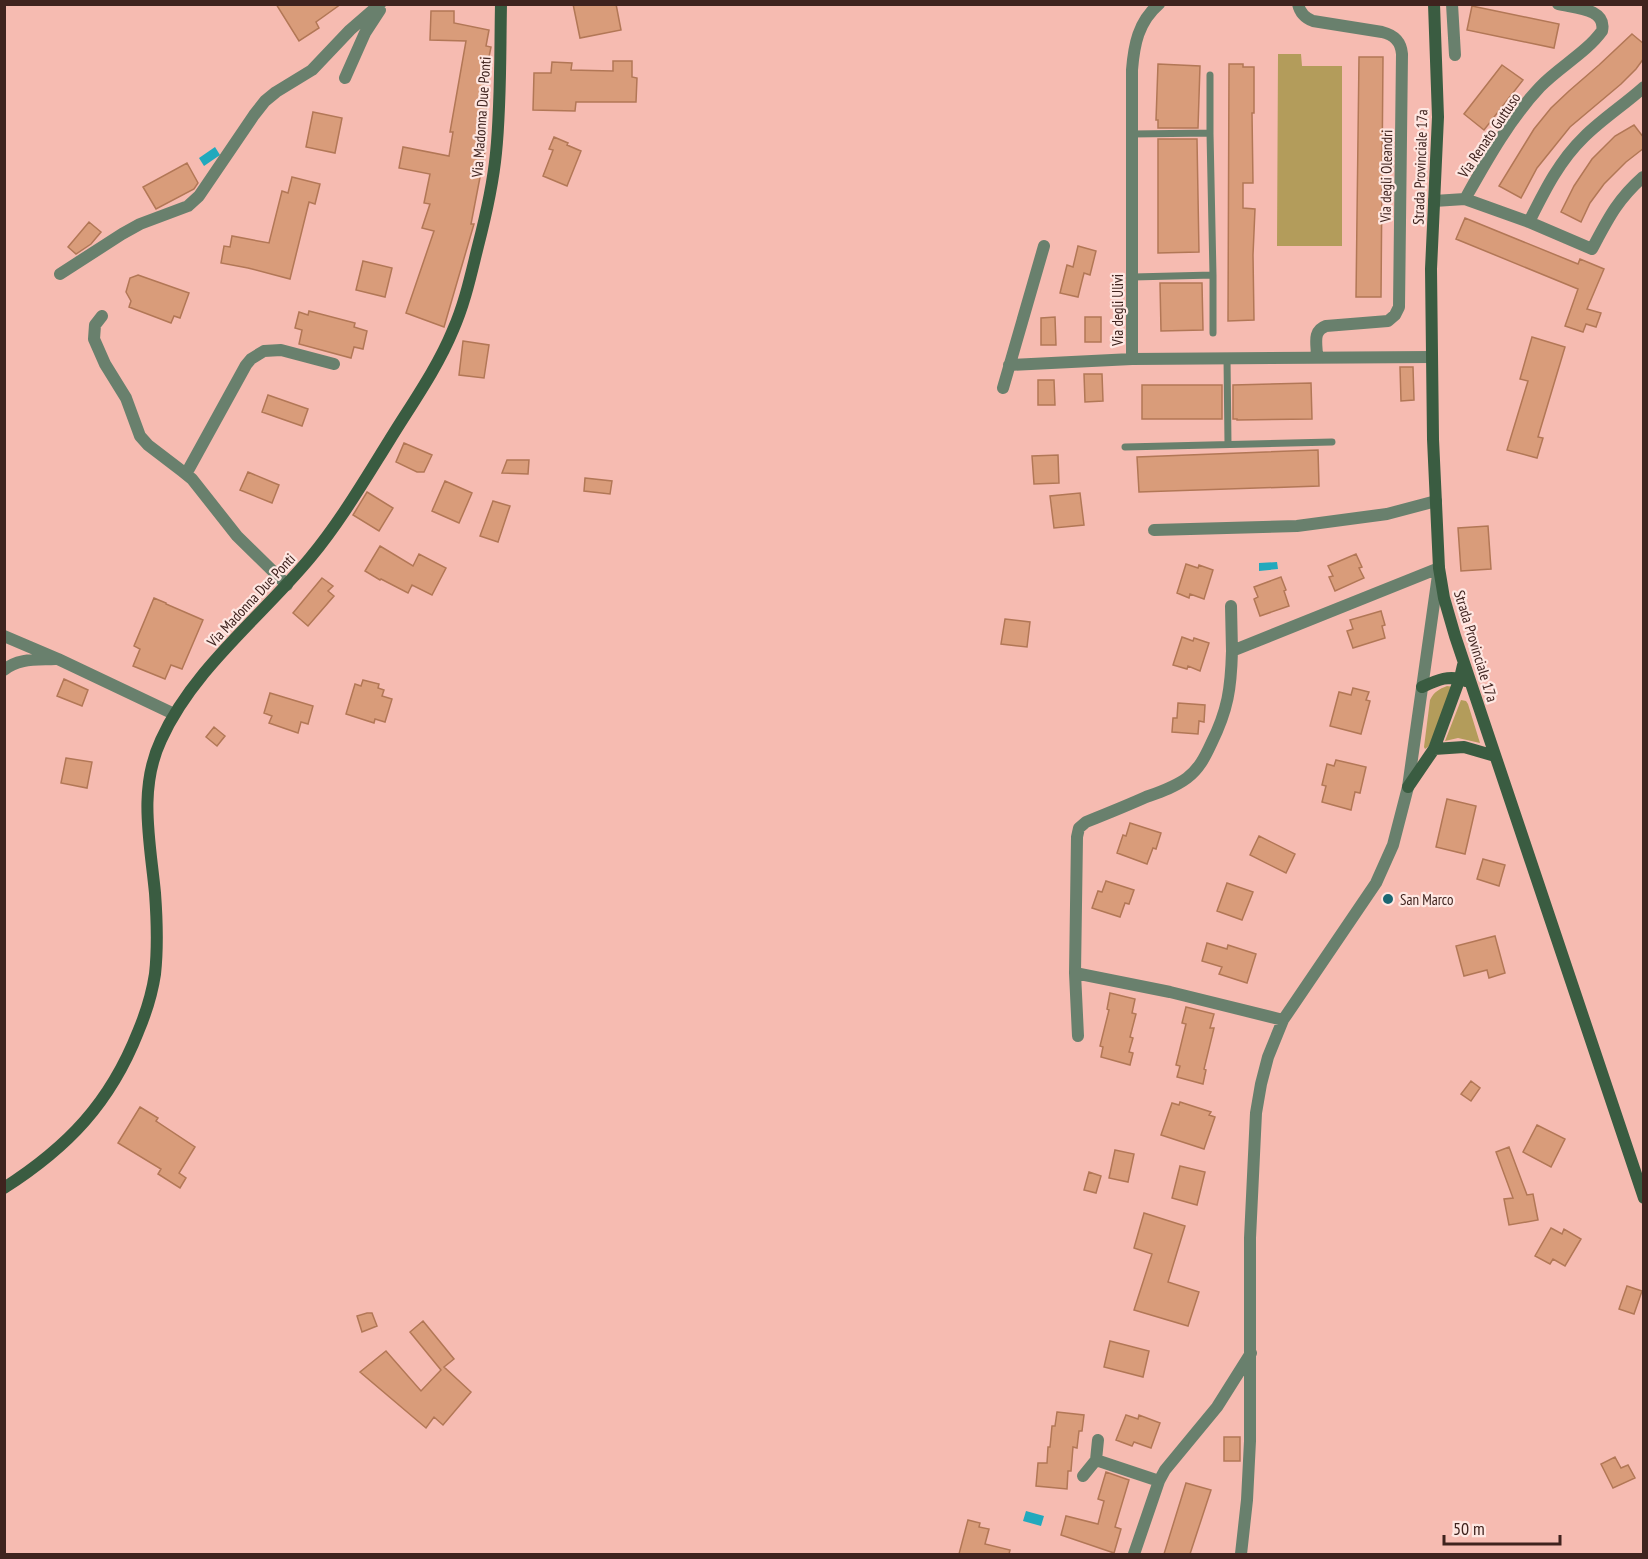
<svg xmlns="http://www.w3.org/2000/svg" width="1648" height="1559" viewBox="0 0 1648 1559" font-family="'PT Sans Narrow',sans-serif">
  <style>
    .green { fill: #b39c5b }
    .water { fill: #22a9bd }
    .building { fill: #d99c7a; stroke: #b27756; stroke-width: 1.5 }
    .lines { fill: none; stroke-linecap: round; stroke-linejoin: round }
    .lane { stroke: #69806d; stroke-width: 7 }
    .street { stroke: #69806d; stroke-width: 12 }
    .secondary { stroke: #3a5c41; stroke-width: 12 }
    .poi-dot { fill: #1c6772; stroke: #fee7e2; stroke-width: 2 }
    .labels { text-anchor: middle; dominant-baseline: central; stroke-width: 4.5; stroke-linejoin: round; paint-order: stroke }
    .street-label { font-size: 15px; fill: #3f231e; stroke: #fee7e2 }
    .poi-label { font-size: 15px; fill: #3f231e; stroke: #fee7e2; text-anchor: start }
  </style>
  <rect width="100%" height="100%" fill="#f6bbb1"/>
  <path class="green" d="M1278,54h23l1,12h40v180h-65z
    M1447,686l7,1 -25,59 -4,3 -1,-2 6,-47c4,-8 9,-11 17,-14z
    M1461,700l5,1 2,3 12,39 -22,-5 -13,3z"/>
  <path class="water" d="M215,147l5,8 -16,11 -5,-8z
    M1277,562l1,7 -19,2v-8z
    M1026,1511l18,5 -3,10 -18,-5z"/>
  <path class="building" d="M276,4h65l-25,18 3,6 -20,13z
    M573,4h43l5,26 -41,8z
    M1472,6l87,18 -5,24 -87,-18z
    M431,11h23v12l35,7 -3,16 5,1 -9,44 7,1 -8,53 5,1 -15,78h3l-30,103 -38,-14 28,-82 -12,-3 8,-24 -6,-1 6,-29 -31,-6 4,-21 46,9 4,-24h-3l16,-91 -36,-1z
    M1632,34l12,10v14l-8,11 -15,15 -51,43 -33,41 -16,30 -22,-12 35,-57 17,-21 18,-17 30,-26z
    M1359,57h24l-2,240h-25z
    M613,61h19v16l5,1 -1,24h-60l-1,9 -42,-1 1,-37h17l1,-11 20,1 -1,7 42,1z
    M1158,64l42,2 -2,62h-40v-8h-2z
    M1229,64h14v3h11v46h-2l1,70h-10v25l12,1 -2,46 1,65 -26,1z
    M1502,65l21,15 -39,50 -20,-16z
    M313,112l29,6 -7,35 -29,-6z
    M1634,125l10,13v10l-18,14 -22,22 -14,19 -9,19 -20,-10 13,-26 18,-27 23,-23z
    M554,137l14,6 -1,2 14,6 -14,35 -24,-10 10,-26 -4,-1z
    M1158,139h39l2,113 -41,1z
    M187,163l11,20 -4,6 -38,20 -13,-22z
    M292,177l28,7 -5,20 -6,-2 -19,77 -42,-11 -27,-5 3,-17 6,1 2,-11 37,7 13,-52 6,2z
    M1465,218l113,46 2,-5 24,10 -17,40 14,4 -5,14 -10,-3 -3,8 -18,-6 13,-37 -122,-50z
    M89,222l12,10 -10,12 -15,10 -8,-7z
    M1078,246l18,5 -6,24 -6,-2 -6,24 -18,-4 7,-28 6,2z
    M363,261l29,7 -7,29 -29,-7z
    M138,275l51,18 -9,25 -6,-2 -3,7 -42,-16 2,-6 -5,-9 4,-14z
    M1160,283h42l1,47 -42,1z
    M309,311l46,12 -1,4 13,4 -4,18 -9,-2 -3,11 -52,-14 3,-14 -7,-2 4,-16 9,3z
    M1055,317l1,28h-15v-27z
    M1085,317h16v25h-16z
    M1532,337l33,10 -27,90 5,1 -6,20 -30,-8 21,-69 -8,-2z
    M463,341l26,4 -5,33 -25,-3z
    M1400,367h13l1,33 -13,1z
    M1084,374h18l1,27 -18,1z
    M1038,380h16l1,25h-17z
    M1311,383l1,36 -75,1v-1h-4v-34z
    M1142,385h80v34h-80z
    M268,395l40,14 -6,17 -40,-14z
    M404,443l28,12 -8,17h-7l-21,-10z
    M1318,450l1,36 -180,6 -2,-35z
    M1058,455l1,28 -25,1 -2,-28z
    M507,460h22l-1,14 -26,-1z
    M248,472l31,13 -7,18 -32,-13z
    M585,478l27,3 -2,13 -26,-3z
    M445,481l27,12 -13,30 -27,-12z
    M367,492l26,16 -14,23 -26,-16z
    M1080,493l4,32 -30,3 -4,-32z
    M493,501l17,5 -12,36 -18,-6z
    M1488,526l3,43 -30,2 -3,-43z
    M380,546l33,20 6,-12 27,14 -14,27 -20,-10 -4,8 -27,-14 -1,1 -15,-9z
    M1356,554l6,13 -3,1 5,10 -29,13 -6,-14 4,-1 -5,-10z
    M1186,564l12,4 1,-3 14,5 -9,29 -14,-5 -1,4 -12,-5z
    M1281,577l5,13 -2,1 5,15 -29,10 -6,-17 4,-2 -4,-10z
    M322,578l11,8 -5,5 6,5 -26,30 -15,-13z
    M154,598l12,5v1l37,16 -21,49 -11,-4 -6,14 -32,-13 7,-17 -6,-3z
    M1381,611l4,14 -3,1 3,12 -32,10 -6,-17 6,-2 -3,-9z
    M1005,619l25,3 -3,25 -26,-3z
    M1182,637l11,4 1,-3 15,5 -9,28 -12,-5 -1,3 -14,-4z
    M64,679l24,11 -6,16 -25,-10z
    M363,680l16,4 -1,4 6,2 -2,6 10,3 -7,23 -10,-3 -1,4 -28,-9 9,-30 6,2z
    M1353,688l16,4 -3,8 4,1 -9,33 -31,-8 9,-34 12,3z
    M270,693l43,13 -5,18 -7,-2 -3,11 -29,-10 3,-7 -8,-3z
    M1178,703l27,2 -1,17 -5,-1 -1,13 -26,-2 1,-14h4z
    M214,727l11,9 -8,10 -11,-9z
    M66,758l26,4 -5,26 -26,-5z
    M1336,760l30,7 -6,26 -5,-1 -4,18 -29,-8 4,-16 -4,-1 5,-21 7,2z
    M1447,799l29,7 -11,48 -29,-7z
    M1130,823l31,10 -5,16 -3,-1 -6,16 -30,-11 6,-18 3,1z
    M1259,836l36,18 -9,19 -36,-18z
    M1483,859l22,6 -6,21 -22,-7z
    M1106,881l28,9 -5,14 -4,-1 -5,14 -28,-9 6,-17 4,1z
    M1227,883l26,9 -11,28 -25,-9z
    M1495,936l10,37 -16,5 -2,-8 -23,6 -8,-30z
    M1207,943l20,6 1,-4 28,9 -9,29 -28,-9 3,-7 -20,-6z
    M1110,993l25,6 -3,14 4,1 -6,23 3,1 -4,14 4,1 -3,12 -29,-8 2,-10 -3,-1 9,-36 -2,-1z
    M1186,1007l28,7 -4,14h4l-10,41 2,1 -3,14 -26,-7 3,-11 -4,-1 10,-41 -4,-1z
    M1471,1081l9,7 -9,13 -10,-7z
    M1180,1102l31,10 -2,3 6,2 -11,32 -43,-14 11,-32 7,2z
    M140,1107l18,11 -2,3 39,26 -16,26 7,5 -6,10 -22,-14 3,-5 -43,-26z
    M1537,1125l28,14 -14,28 -28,-15z
    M1509,1147l18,48 6,-1 5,26 -29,5 -5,-26 9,-1 -17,-46z
    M1115,1150l19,4 -6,28 -19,-4z
    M1180,1166l25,6 -8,33 -25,-7z
    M1089,1172l12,4 -5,17 -12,-3z
    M1144,1213l41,13 -17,56 31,10 -11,34 -54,-16 18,-56 -18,-6z
    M1551,1228l11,6 2,-5 17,10 -16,27 -12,-7 -3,5 -15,-8z
    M1627,1286l15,5 -8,23 -15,-5z
    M367,1313h5l5,13 -15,6 -5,-16z
    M423,1321l31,38 -10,8 27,25 -28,33 -9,-8 -8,11 -66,-56 26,-21 35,40 20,-21 -31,-38z
    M1110,1341l39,10 -6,26 -39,-10z
    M1057,1412l27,3 -2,16h-3l-2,17 -4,-1 -2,24h-3l-1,18 -31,-3 2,-23h9l1,-16h2l2,-21h3z
    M1126,1415l12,4 1,-4 21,8 -9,25 -17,-6 -2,4 -16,-6z
    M1224,1437h16v24h-16z
    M1615,1457l6,11 7,-3 7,13 -22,10 -12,-24z
    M1106,1472l23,8 -14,47 6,2 -7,24 -53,-18 5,-19 32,8 6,-23 -6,-2z
    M1186,1483l25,7 -21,64h-26z
    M968,1520l12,3 -1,4 10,2 -4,15 25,6 -1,4h-50z"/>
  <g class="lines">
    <path class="lane" d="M1210,75v58
      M1132,134l78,-1 3,142 -80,2
      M1213,275v58
      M1227,358l1,86
      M1125,447l207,-5"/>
    <path class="street" d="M1159,4c-21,18 -25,41 -27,66v289l300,-2
      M1298,4c2,9 7,14 15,17l69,11c12,3 19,9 20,22l-3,253 -4,8 -7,6 -62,5c-14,5 -9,18 -9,31
      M1452,4l3,51
      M345,78l20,-45 15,-23
      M1465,199c22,-39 44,-79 75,-112 19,-20 46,-34 62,-56 5,-23 -28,-23 -44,-27
      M1434,201l31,-2 64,23 63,27c16,-30 25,-49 51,-72
      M1529,222c15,-30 30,-61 55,-85 18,-18 40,-32 60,-50
      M60,274l62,-40 18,-10 48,-18 11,-10 55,-81 11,-14 11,-9 36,-22 38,-40 30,-26
      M102,316l-7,9 -1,14 11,25 21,34 14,38 8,9 34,26 10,8 45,57 50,49
      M1009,365l123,-6
      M1003,388l41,-142
      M186,474l60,-109 5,-6 13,-8 17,-1 53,14
      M1154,530l143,-4 90,-12 49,-13
      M1231,606l1,45
      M4,636l54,23 116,55
      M4,670c14,-12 33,-10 51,-11
      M1075,973l95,19 113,28
      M1078,1036l-3,-63 2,-136 2,-9 7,-6c20,-8 40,-16 60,-25 14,-5 29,-10 41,-19 12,-9 18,-21 24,-34 17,-34 20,-56 21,-93l207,-83
      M1096,1460l63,21
      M1083,1476l13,-16 2,-20
      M1134,1554l25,-73 6,-11 52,-63 34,-54
      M1241,1554l6,-54 3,-59v-203l6,-125 5,-29 7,-27 15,-37 93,-137 17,-38 15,-58 30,-212"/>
    <path class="secondary" d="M1434,4l4,113 -7,152 2,170 6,129 5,30 11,38 189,562
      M1422,687c15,-7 28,-13 44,-6
      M1434,749l26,-71 3,-13
      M1408,787l26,-38 30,-2 31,9
      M4,1188c64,-41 106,-85 134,-156 8,-19 14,-38 17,-58 3,-27 2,-54 0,-81 -5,-52 -17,-104 6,-153 32,-71 100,-123 149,-182 30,-36 54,-77 79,-117 22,-36 48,-72 64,-111 12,-27 18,-56 25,-84 8,-31 15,-62 18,-93 5,-49 4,-99 5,-149"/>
  </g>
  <circle class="poi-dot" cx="1388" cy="899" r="6"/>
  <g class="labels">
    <g class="street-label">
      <text transform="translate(481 117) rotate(-86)">Via Madonna Due Ponti</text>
      <text transform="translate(1489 135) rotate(-56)">Via Renato Guttuso</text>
      <text transform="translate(1420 167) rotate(-88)">Strada Provinciale 17a</text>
      <text transform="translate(1386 176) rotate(-89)">Via degli Oleandri</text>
      <text transform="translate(1117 310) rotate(-90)">Via degli Ulivi</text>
      <text transform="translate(251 600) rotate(-47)">Via Madonna Due Ponti</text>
      <text transform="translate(1476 646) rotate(73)">Strada Provinciale 17a</text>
    </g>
    <g class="poi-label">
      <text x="1400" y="899">San Marco</text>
    </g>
  </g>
  <rect width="1648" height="1559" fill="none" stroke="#3f231e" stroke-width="12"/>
  <path d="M1444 1535v9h116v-9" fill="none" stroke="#3f231e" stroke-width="3"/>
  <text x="1453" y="1535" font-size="18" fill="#3f231e" stroke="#fee7e2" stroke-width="4.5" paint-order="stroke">50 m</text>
</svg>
